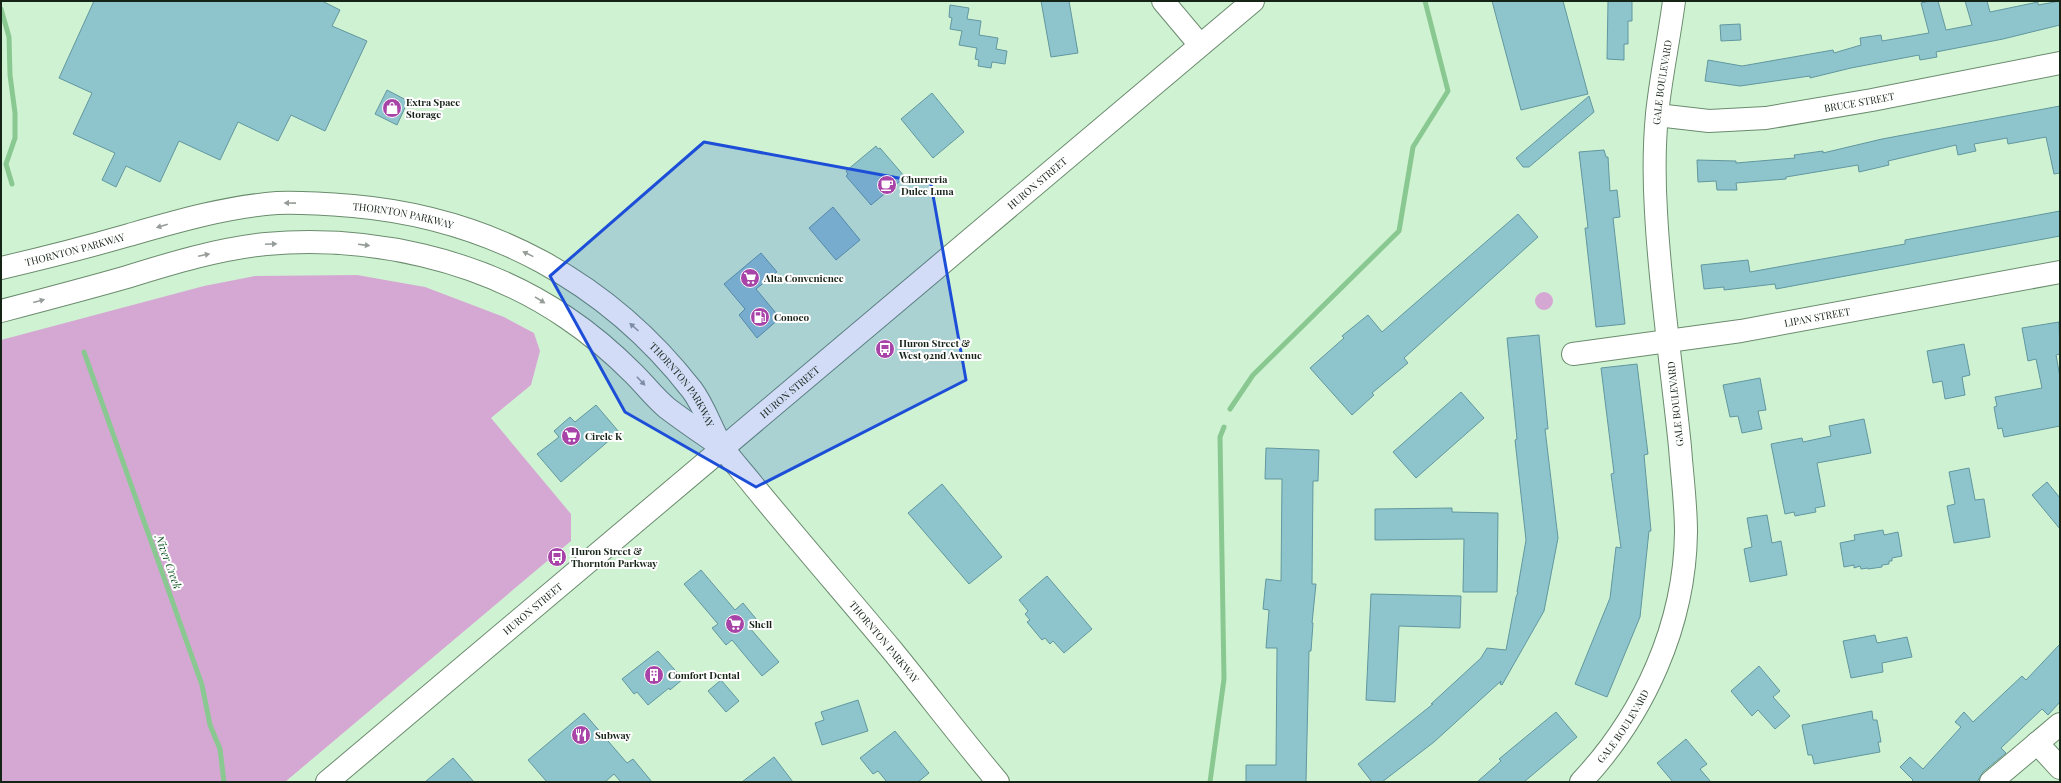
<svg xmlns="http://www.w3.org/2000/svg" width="2061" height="783" viewBox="0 0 2061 783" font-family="'Playfair Display',serif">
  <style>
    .green { fill: #d5a8d3 }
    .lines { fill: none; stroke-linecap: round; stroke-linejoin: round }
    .stream { stroke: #8ac891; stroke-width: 5 }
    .building { fill: #8ec4cc; stroke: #62979f }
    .minor-casing { stroke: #6b8b6e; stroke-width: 24 }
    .major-casing { stroke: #6b8b6e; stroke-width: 24 }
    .minor { stroke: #fff; stroke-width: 22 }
    .major { stroke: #fff; stroke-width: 22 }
    .oneway { fill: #969c97 }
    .marked { fill: #1d4ed8; fill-opacity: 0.2; stroke: #1d4ed8; stroke-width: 3; stroke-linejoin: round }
    .labels { text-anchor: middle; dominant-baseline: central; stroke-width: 4; stroke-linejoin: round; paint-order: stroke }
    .street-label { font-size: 10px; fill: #162317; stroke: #fff }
    .poi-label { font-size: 10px; font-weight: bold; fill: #162317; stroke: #fff; text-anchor: start }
    .water-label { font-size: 11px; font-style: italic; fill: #064e1b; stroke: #fff }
  </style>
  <rect width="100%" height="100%" fill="#cff3d2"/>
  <path class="green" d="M357,275l68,12 79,30 30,16 6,18 -9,34 -40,33 80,96v27l-286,241h-284v-442l203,-54 51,-10z
    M1535 301a9 9 0 1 1 18 0a9 9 0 1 1-18 0Z"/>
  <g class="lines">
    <path class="stream" d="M1,9l8,28 1,38 5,38v25l-9,26 6,20
      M84,352l118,333 8,40 10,24 4,33
      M1230,409l23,-34 146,-144 14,-84 35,-56 -23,-90
      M1210,782l14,-103 -4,-242 4,-10"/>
  </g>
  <path class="building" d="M94,1h228l18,9 -8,16 35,15 -42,90 -34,-16 -13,26 -40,-19 -18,38 -41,-19 -19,41 -34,-16 -10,21 -14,-7 13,-27 -42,-19 19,-41 -33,-15z
    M1041,1h28l9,52 -27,4z
    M1492,1h71l25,93 -67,16z
    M1608,1h24v20h-4v23h-4v16l-17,-1z
    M1929,1h9l8,29 26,-5 -7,-24h22l3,11 48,-10v3l22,-4v24l-57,14 -67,13 1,5 -17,3 -1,-5 -68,13 -41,10v-2l-70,10 -35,-5 3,-21 34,6 91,-16 1,3 27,-8 -1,-7 21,-3 1,6 47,-8 -8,-30z
    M950,5l19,3 -2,11 14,2 -2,14 19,3 -2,11 11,2 -2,13 -13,-2 -1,6 -13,-2 1,-6 -4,-1 2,-11 -18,-3 3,-14 -12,-2 2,-11 -3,-1z
    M1740,24l1,16 -20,1 -1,-16z
    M387,90l21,11 -11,24 -22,-11z
    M932,93l32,39 -31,26 -32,-39z
    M1589,96l5,16 -65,55h-6l-7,-9z
    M2060,106v67l-6,1 -8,-37 -38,7 -1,-6 -33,6 2,7 -18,4 -2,-10 -68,16 1,4 -30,7 -1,-7 -72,12v2l-50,4 1,7h-20l-1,-9 -18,1 -1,-22 39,1v2l59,-5 -1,-3 29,-4v2l59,-14z
    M876,146l2,3 2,-1 25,29 -34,28 -25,-29 2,-2 -2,-3z
    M1604,150l2,7h2l2,34 7,-1 3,27 -7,1 12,106 -29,3 -11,-99h3l-9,-76z
    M833,207l27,33 -24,20 -27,-32z
    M2060,211v25l-284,53 -1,-5 -51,6v-3l-20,2 -3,-24 47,-5 2,12 155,-28v-4z
    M1518,214l20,23 -134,121 4,5 -36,30 2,2 -22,20 -42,-47 34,-30 -2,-2 26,-21 14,17z
    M761,253l16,19 -21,17 24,29 -23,20 -18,-23 6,-6 -21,-25z
    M2059,322l1,32 -4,1 4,22v49l-56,11 -2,-9 -4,1 -4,-22 3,-1 -2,-9 47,-9 -6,-29 -8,2 -6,-33z
    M1539,335l9,94h-3l13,109 -14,73 -42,74 -2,-1 1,-3 -67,61 -52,40h-10l-14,-18 75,-60h-2l50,-46 6,-10 19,2 10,-53 2,-5h-1l9,-52 -11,-100 2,-1 -10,-101z
    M1964,344l6,31 -8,2 3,18 -20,4 -3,-18 -9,2 -6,-32z
    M1637,364l11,90 -4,1 7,76h-2l-9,86 -33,80 -32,-13 35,-86 6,-51 5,1 -10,-74 3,-1 -13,-105z
    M1760,378l6,32 -8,1 4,18 -20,4 -4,-17 -8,1 -7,-32z
    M1461,392l23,26 -68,60 -23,-26z
    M596,405l23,27 -58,50 -24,-28 22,-17 -5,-6 16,-14 5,5z
    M1864,419l7,34 -54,10 8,43 -10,2 1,4 -21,4 -1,-4 -9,2 -14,-70 31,-6 1,4 28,-6 -2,-10z
    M1266,448l53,2 -1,31h-5l-1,103h4l-4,39h1l-2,28h-2l-3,131h-60v-17h30l1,-117h-11l3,-38 -6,-1 3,-30 15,2 1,-102h-17z
    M1969,468l6,32 9,-1 6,38 -36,6 -7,-37 8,-2 -6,-32z
    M2047,482l13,16v31l-28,-34z
    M942,484l60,73 -33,27 -61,-71z
    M1452,508v4l46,1 -1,79h-34l1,-53 -89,1v-31z
    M1767,515l5,28 9,-2 6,34 -37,7 -6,-33 8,-2 -5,-29z
    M1883,530l1,5 14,-3 4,24 -10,2v3h-3v3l-7,1v2l-14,2v-1l-7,1 -1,-3 -6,2v-3l-10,2 -4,-24 15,-3 -1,-5z
    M701,570l34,40 8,-7 14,17 -8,7 30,35 -17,14 -30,-36 -6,5 -14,-17 6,-4 -34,-40z
    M1047,576l45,53 -28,24 -11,-12 -3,3 -5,-6 -3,2 -15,-18 3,-2 -5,-6 3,-3 -9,-11z
    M1371,594l90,2 -1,32 -61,-2 -4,76 -29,-2z
    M1875,635l2,8 30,-6 5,20 -30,6 1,9 -32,6 -8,-37z
    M2060,644v58l-12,13 -6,-6 -41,39 5,5 -23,19 -6,10h-66l2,-2 -13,-13 10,-10 13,12 38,-42 -6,-5 9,-10 9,10 49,-46 4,4z
    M658,651l25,28 -13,11 -1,-2 -21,17 -11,-13 -3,2 -12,-15z
    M1759,666l21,25 -7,6 17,19 -15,13 -17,-19 -6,6 -21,-25z
    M721,680l18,21 -13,11 -18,-21z
    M858,700l10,31 -46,14 -7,-22 9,-3 -3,-8z
    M1872,711l1,9h4l4,22h-3l2,10 -66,12 -2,-9h-4l-6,-30z
    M1556,712l21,25 -53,45h-47l24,-21 -2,-2z
    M584,713l43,50 6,-4 19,23h-31l-7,-8 -9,8h-58l-19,-22z
    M895,731l34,42 -11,9h-31l-9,-11 -5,3 -13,-16z
    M1686,739l21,25 -7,5 11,13h-38l-16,-19z
    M774,757l19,25h-51z
    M453,758l21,24h-49z"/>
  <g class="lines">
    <defs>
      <g id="minor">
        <path d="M1163,1l37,44"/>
        <path id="s1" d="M1657,115l52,6 57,-3 106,-18 188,-37"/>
        <path id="s2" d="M1573,354l168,-23 319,-59"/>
        <path d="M2037,743l23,25"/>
        <path id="s3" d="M1581,782c63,-67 104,-157 105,-250 0,-28 -4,-57 -6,-85 -8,-79 -20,-157 -24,-235 -2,-33 -2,-66 1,-98 4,-38 12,-75 17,-113"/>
        <path d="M1991,782l69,-58"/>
      </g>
      <g id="major">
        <path id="s4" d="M1,268c43,-10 86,-21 128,-33 49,-14 97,-28 148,-32 25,-1 51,1 76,3 136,12 254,75 339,184 12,16 19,38 29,55 9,14 22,27 32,40 45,55 92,109 138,164 36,44 70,89 107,133"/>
        <path d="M1,311c42,-11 84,-22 126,-34 45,-14 91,-28 139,-33 104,-9 215,15 301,74 24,16 47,36 67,56 11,11 21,24 33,34 17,13 35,25 52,37"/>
        <path id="s5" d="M327,782l926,-781"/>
      </g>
    </defs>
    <use href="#minor" class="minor-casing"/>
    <use href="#major" class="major-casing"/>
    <use href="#minor" class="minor"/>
    <use href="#major" class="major"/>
  </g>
  <defs><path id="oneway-solid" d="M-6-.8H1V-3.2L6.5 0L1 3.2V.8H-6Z"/></defs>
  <g class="oneway">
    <use href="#oneway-solid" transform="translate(290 203) rotate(-179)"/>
    <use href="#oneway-solid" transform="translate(162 226) rotate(164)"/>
    <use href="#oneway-solid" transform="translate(271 244) rotate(-3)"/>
    <use href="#oneway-solid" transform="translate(364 245) rotate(7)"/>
    <use href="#oneway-solid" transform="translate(528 254) rotate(-154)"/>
    <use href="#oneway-solid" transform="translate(204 255) rotate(-12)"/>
    <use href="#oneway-solid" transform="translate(540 300) rotate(32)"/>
    <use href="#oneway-solid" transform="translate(39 301) rotate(-15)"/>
    <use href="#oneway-solid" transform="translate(634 327) rotate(-138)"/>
    <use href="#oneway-solid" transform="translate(641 381) rotate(46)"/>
  </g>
  <path class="marked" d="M704,142l227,42 35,196 -210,107 -131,-75 -75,-136z"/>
  <defs>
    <symbol id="shop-disc" viewBox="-11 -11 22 22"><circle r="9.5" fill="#a843a8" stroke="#fff"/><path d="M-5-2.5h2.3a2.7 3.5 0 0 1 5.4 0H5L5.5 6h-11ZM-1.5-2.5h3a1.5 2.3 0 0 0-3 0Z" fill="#fff"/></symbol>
    <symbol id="cafe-disc" viewBox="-11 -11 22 22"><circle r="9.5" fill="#a843a8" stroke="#fff"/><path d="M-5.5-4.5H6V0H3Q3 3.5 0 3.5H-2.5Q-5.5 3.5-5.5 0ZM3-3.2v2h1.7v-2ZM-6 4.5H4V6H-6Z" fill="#fff"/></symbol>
    <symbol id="supermarket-disc" viewBox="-11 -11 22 22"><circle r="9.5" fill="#a843a8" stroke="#fff"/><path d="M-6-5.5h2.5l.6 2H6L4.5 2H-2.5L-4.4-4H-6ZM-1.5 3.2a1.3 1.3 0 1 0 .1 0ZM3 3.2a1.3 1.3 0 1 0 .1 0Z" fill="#fff"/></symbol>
    <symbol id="fuel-disc" viewBox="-11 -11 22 22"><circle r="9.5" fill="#a843a8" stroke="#fff"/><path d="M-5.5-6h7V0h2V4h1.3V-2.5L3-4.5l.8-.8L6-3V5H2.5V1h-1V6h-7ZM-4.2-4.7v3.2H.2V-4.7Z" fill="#fff"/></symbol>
    <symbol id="bus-disc" viewBox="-11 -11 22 22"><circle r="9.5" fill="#a843a8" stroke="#fff"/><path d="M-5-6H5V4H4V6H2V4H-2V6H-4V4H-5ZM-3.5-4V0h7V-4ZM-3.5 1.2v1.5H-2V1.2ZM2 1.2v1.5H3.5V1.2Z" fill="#fff"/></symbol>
    <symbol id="building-disc" viewBox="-11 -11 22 22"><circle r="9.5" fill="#a843a8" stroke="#fff"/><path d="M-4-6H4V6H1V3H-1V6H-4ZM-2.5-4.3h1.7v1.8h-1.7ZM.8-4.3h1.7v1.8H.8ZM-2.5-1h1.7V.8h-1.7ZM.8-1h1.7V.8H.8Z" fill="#fff"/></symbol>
    <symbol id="restaurant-disc" viewBox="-11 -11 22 22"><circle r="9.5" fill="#a843a8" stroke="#fff"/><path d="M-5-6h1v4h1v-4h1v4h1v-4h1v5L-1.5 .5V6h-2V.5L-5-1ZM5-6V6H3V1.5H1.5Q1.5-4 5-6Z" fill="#fff"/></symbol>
  </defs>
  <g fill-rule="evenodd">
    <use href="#shop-disc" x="381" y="97" width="22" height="22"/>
    <use href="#cafe-disc" x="876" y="174" width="22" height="22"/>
    <use href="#supermarket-disc" x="739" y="267" width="22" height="22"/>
    <use href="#fuel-disc" x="749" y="306" width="22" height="22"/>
    <use href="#bus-disc" x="874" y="338" width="22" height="22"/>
    <use href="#supermarket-disc" x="560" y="425" width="22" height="22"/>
    <use href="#bus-disc" x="546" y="546" width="22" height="22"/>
    <use href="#supermarket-disc" x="724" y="613" width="22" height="22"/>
    <use href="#building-disc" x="643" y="664" width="22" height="22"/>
    <use href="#restaurant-disc" x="570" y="724" width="22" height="22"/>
  </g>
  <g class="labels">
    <g class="street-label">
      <text stroke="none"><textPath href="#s3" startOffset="729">GALE BOULEVARD</textPath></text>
      <text stroke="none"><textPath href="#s1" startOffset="204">BRUCE STREET</textPath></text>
      <text stroke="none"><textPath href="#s5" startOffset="929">HURON STREET</textPath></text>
      <text stroke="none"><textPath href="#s4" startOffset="411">THORNTON PARKWAY</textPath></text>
      <text stroke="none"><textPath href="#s4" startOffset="76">THORNTON PARKWAY</textPath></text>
      <text stroke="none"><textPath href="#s2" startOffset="247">LIPAN STREET</textPath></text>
      <text stroke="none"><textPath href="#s4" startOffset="747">THORNTON PARKWAY</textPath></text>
      <text stroke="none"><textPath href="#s5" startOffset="605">HURON STREET</textPath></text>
      <text transform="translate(1675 404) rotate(-96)">GALE BOULEVARD</text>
      <text stroke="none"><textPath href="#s5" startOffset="269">HURON STREET</textPath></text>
      <text stroke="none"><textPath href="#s4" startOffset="1075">THORNTON PARKWAY</textPath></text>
      <text stroke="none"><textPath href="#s3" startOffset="70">GALE BOULEVARD</textPath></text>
    </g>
    <g class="poi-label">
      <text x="406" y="102">Extra Space<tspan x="406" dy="12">Storage</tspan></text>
      <text x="901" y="179">Churreria<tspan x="901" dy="12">Dulce Luna</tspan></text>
      <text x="764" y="278">Alta Convenience</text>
      <text x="774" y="317">Conoco</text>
      <text x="899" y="343">Huron Street &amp;<tspan x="899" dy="12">West 92nd Avenue</tspan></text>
      <text x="585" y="436">Circle K</text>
      <text x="571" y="551">Huron Street &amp;<tspan x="571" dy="12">Thornton Parkway</tspan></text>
      <text x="749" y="624">Shell</text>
      <text x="668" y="675">Comfort Dental</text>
      <text x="595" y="735">Subway</text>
    </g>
    <g class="water-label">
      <text transform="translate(169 562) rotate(70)">Niver Creek</text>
    </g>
  </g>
  <rect width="2061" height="783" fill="none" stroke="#162317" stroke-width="4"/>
</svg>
